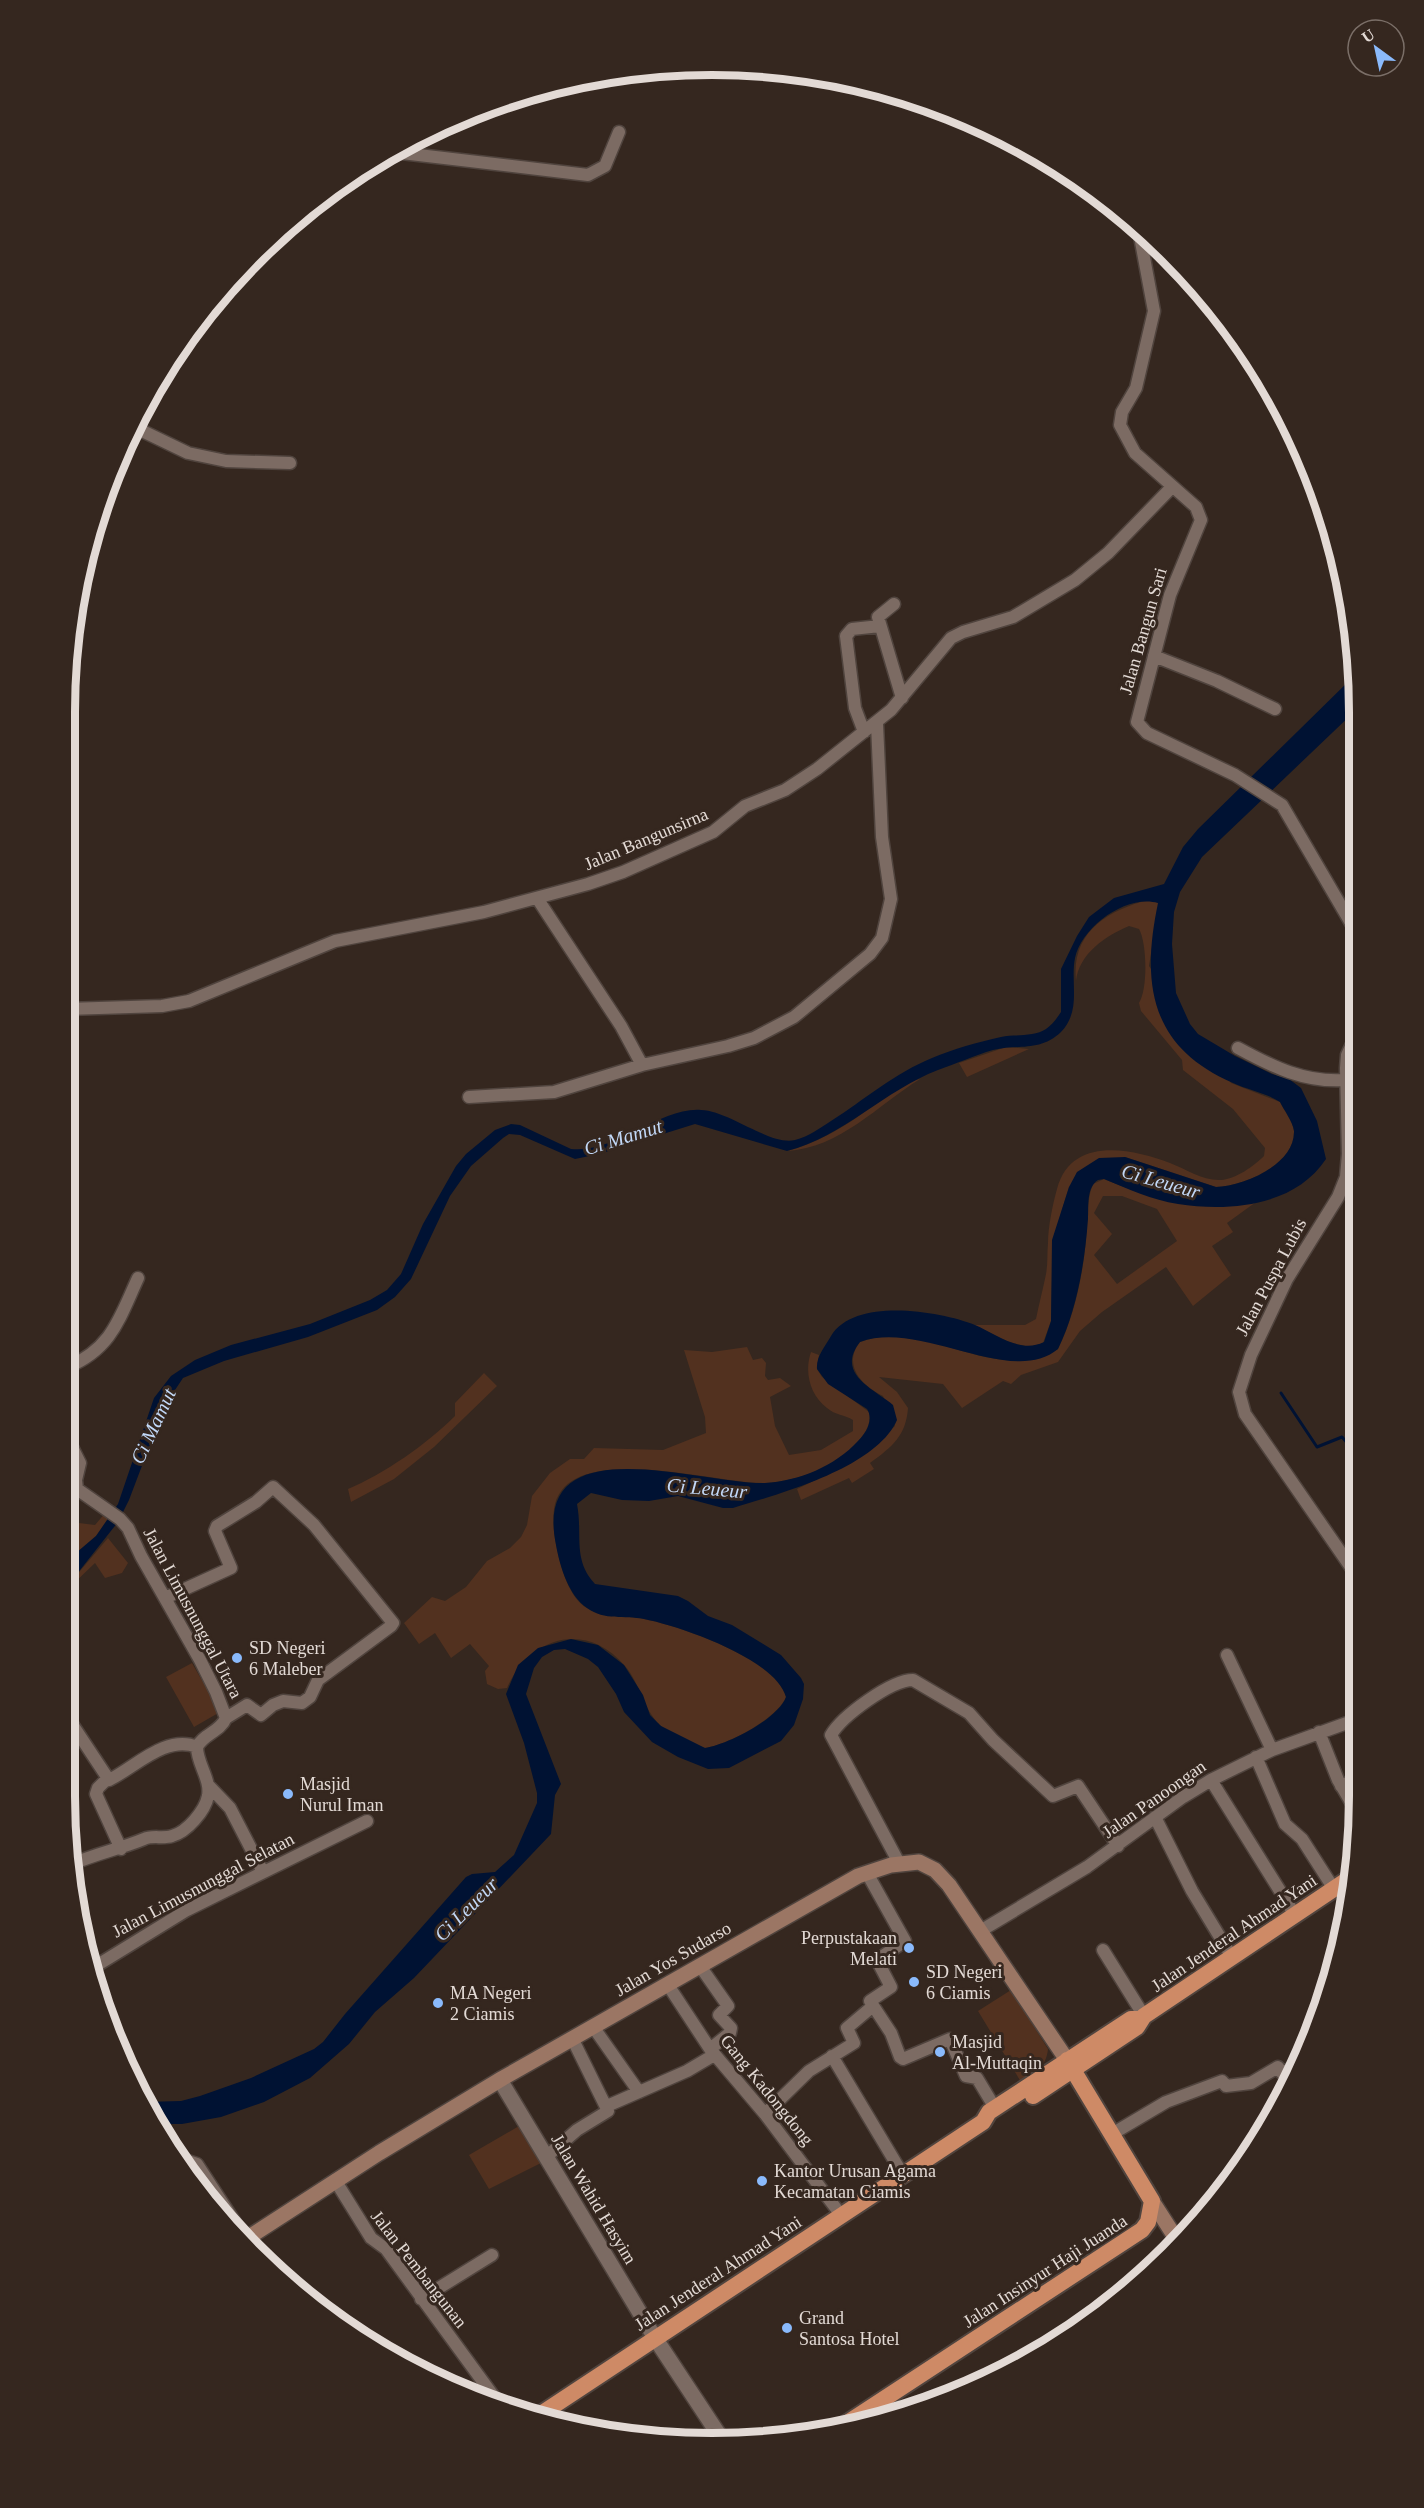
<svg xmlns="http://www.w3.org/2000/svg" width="1424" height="2508" viewBox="0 0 1424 2508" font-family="'Times New Roman',serif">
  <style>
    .green { fill: #52311f; fill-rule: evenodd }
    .water { fill: #001233 }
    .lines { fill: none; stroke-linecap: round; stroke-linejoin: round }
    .stream { stroke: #001233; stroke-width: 3 }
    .minor-casing { stroke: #50443e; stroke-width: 15 }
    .tertiary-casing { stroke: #50443e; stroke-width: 18 }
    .secondary-casing { stroke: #50443e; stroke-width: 18 }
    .trunk-casing { stroke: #50443e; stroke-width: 20 }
    .minor { stroke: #7c6b63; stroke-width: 12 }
    .tertiary { stroke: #7c6b63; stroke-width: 15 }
    .secondary { stroke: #9b7664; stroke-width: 15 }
    .trunk { stroke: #ce8a66; stroke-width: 16 }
    .poi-dot { fill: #8abafc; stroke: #35271f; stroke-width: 2 }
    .labels { text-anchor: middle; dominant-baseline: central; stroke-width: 6; stroke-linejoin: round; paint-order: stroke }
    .street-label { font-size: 18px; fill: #e3dad5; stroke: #35271f }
    .poi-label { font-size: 18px; fill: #e3dad5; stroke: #35271f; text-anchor: start }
    .water-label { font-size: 20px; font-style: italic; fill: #c2d8f7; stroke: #35271f }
    .rim { fill: none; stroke: #e3dad5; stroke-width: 8 }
  </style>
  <rect width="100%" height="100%" fill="#35271f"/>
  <path class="green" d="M1148,900l11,3 -10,63 82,117 49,19c4,8 13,20 14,29 1,34 -51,55 -78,56l-91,-30 -56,30 -16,53 -2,81 -8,22 -13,4 -21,-5 -35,-17h51l11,-6c3,-15 7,-30 10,-45 2,-10 1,-21 2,-31 0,-16 5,-40 9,-54 14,-53 74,-41 113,-26 16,6 33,18 51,17 15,-1 33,-14 43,-24l1,-8 -32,-39 -50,-39 -1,-10 -41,-49 -2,-8c9,-14 8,-60 0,-74l-10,-3c-24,10 -50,28 -53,55 -5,-48 30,-70 72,-81z
    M1006,1047l23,2 -62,28 -8,-14z
    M920,1079c-42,26 -80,69 -133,72 21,-5 44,-17 63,-29 21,-13 47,-40 70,-43z
    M1104,1179c47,20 100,34 152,23l-29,21 6,9 -21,14 19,29 -38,31 -27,-39 -64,45 -22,19 -22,31 -37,13 -10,9 -8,-3 -41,27 -19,-24 -64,-7 18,15 11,16c-2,28 -16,39 -38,55l4,6 -22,14 -3,-5 -48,22 -4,-11 57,-28 41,-35 -12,-30c-21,-10 -41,-31 -23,-54 67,-25 134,45 198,7 16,-32 25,-74 28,-110 2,-18 0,-38 7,-55zM1103,1196h19l35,13 20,32 -60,43 -23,-29 18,-21 -18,-21z
    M747,1347l6,13 9,-2 4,5 -1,13 3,4 12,-2 11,8 -21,11 5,29 14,29 32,-5 32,-19v-11c-8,-5 -18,-5 -26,-12 -17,-13 -23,-36 -16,-56l8,3 -2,14 5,8 47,35c3,15 -7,25 -16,35 -20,22 -58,34 -87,36 -48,2 -193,-44 -211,21 -4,17 0,37 4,54 4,16 12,41 28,50 18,10 38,7 57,11 36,7 132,40 142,78 -9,22 -59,48 -81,51 -16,-6 -33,-12 -45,-23 -17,-16 -20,-42 -35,-59 -40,-47 -96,-28 -118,22l-9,1 -11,-5 -2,-13 4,-5 -19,-22 -19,14 -16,-25 -16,11 -15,-21 28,-26 13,4 21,-14 21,-26 23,-13 11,-11 6,-12 5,-29 18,-23 20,-14h14l10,-11 69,2 43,-17 -1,-16 -21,-67 28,2z
    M484,1373l13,13 -63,61 -40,32 -43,23 -3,-13c36,-15 79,-45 107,-73v-13z
    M69,1501l4,3 -2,11 8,8 16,2 11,-13 5,3 -15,21 -27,23z
    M108,1538l20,25 -6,10 -17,5 -10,-15 -26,25v-4z
    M192,1663l28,49 -26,15 -28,-50z
    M1011,1990l37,59c-2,19 -13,23 -27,33l-43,-71z
    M519,2126l22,37 -52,26 -20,-34z"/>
  <path class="water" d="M1354,676v36l-152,145 -22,35 -6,20 -2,32 4,49 14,31 8,10 37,22 37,18 17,5 12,9 16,33 9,38c-31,47 -96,53 -148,45 -26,-4 -50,-15 -74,-25l-6,1c-12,8 -9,26 -10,39 -3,42 -11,91 -30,130 -47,39 -138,-30 -198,-7 -25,32 14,47 33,63l4,15c-21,48 -118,74 -164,88h-10l-45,-12 -29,5 -27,-1 -31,-7 -14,11c6,31 -5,55 18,80l83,12 10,5 20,15 24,9 49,30 20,23 3,6 -1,15 -9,26 -13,16 -52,27 -21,1 -30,-12 -26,-15 -28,-30 -8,-18 -18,-27 -10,-8 -23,-10 -11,1 -12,7 -8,11 -8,26 35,90 -6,11 -4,39 -137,144 -39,34 -26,32 -39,34 -46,24 -43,15 -39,7h-25l-14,-22 38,-1 19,-5 51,-18 63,-29 9,-7 22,-28 121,-137 6,-3 23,-2 19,-17 23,-52v-10l-13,-50 -18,-49 12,-29 20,-17 33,-9 27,6 26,20 19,30 7,20 11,11 44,22c22,-3 73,-29 81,-51 -10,-38 -106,-71 -142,-78 -20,-4 -39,2 -57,-11 -18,-12 -27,-41 -31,-63 -25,-122 146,-60 209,-62 34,-2 70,-17 93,-42 8,-8 16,-21 9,-32l-39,-25 -11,-15c-1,-13 8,-22 14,-33 24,-39 108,-25 144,-11 21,9 45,29 69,17l7,-21 1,-81 17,-53 8,-15 22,-14 26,-1 91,30c27,-1 79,-22 78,-56 -1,-9 -10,-21 -14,-29 -14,-9 -32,-12 -47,-19 -83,-36 -92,-99 -75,-180 -31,-9 -76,23 -83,55 -5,25 7,52 -14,74 -21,20 -42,12 -68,18 -18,5 -37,14 -55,20 -53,20 -95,67 -151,81l-92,-27 -96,30 -24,5 -55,-24 -11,-1 -6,4 -32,28 -21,30 -39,83 -16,18 -18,13 -69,27 -84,24 -41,17 -18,27 -36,95 -11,22 -49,62v-25l27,-23 22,-32 36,-106 17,-22 24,-16 36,-15 79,-21 60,-24 17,-10 14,-16 22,-50 33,-58 10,-12 29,-24 16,-6 9,1 51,24c45,5 88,-42 130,-39 29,1 69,36 94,30 13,-3 25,-12 36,-19 33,-21 64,-48 101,-63 21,-9 46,-16 69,-21 14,-3 33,0 45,-8 6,-4 11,-11 15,-17v-43l16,-33 12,-19 25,-19 50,-14 19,-37 15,-18z"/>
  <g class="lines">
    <path class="stream" d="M1281,1393l36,54 25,-10 15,17"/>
    <defs>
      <path id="minor" d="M393,152l195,23 17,-9 14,-34
        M1139,231l15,80 -18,77 -14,24 -2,13 15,28 61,54 5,13 -31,75 -33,127 10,11 88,42 47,30 73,125
        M134,427l54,26 38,8 64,2
        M894,604l-16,13 24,81
        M1154,656l63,25 58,28
        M864,732l-9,-24 -9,-72 6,-7 28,-3
        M537,898l84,128 21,39
        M67,1009l95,-3 27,-5 146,-60 149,-29 104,-28 35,-12 90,-40 32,-26 40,-16 32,-21 74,-59 60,-72 12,-6 50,-15 62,-37 33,-27 63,-65
        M1355,1038l-8,17 -1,13 2,86 -2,23 -8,20 -51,82 -36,76 -12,37 6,22 112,162
        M1238,1048c35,19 67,35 108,32
        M469,1097l85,-5 88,-27 86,-19 26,-8 40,-21 76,-63 12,-16 9,-39 -9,-62 -5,-113
        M68,1367c44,-19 51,-48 70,-89
        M69,1441l11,22 -4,17 1,9 43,30 8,9 13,28 59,104 16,32 10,26c-6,14 -23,16 -29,29 0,17 14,32 11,49 -3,15 -21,36 -36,40 -9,3 -20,-1 -28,3 -24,10 -50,15 -74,26
        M165,1598l66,-30 -16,-37 2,-5 39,-24 17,-15 41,38 79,98 -2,3 -73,54 -8,17 -8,6 -19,-2 -10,4 -12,10 -14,-10 -21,13
        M1227,1655l45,95
        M70,1721l39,59c25,-12 57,-46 88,-33
        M1319,1732l19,48 20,34
        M1256,1757l29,67 17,15 32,50
        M107,1779l-9,9 -2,6 25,55
        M1211,1780l84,135
        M208,1785l22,23 33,64
        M1341,1786l17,-8
        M1155,1817l37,74 40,66
        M899,1863l-68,-128c11,-19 60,-55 82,-55l56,33 24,27 60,56 25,-10 40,60
        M867,1873l38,68 -28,19 14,27 -21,14 21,32 9,24 3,2 47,-20 16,37 11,2 18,30
        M982,1930l105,-63 96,-70 28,-17 61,-30 86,-31
        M1103,1950l41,66
        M700,1966l28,40 -9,9 12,13 -1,5 -20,16
        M91,1969l96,-59 180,-89
        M668,1985l42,64 55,65 76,101
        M594,2028l45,64
        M832,2056l71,119
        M607,2106l80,-35 27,-16
        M765,2114l44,-43 45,-28 -7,-15 26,-22
        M1112,2134l54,-32 56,-21 4,5 25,-3 27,-16 4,6 16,-8
        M546,2157l31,-27 31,-19 -35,-71
        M182,2159l15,5 49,75
        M335,2180l36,58 15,11 114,156
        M421,2299l71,-44"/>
      <path id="tertiary" d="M500,2080l155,258 68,103"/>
      <path id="secondary" d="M1152,2201l27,42
        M243,2241l136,-88 124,-75 355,-202 33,-11 28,-3 16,8 14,15 118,175"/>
      <path id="trunk" d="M1033,2096l104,-69 7,-11 206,-138
        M535,2418l448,-296 6,-10 142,-93h8
        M835,2431l307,-201 6,-8 4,-21 -85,-141"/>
    </defs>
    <use href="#minor" class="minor-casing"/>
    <use href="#tertiary" class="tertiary-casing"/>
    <use href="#secondary" class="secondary-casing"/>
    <use href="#trunk" class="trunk-casing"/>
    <use href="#minor" class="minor"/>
    <use href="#tertiary" class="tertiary"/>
    <use href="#secondary" class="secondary"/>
    <use href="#trunk" class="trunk"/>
  </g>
  <g class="poi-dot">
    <circle cx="237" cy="1658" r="6"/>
    <circle cx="288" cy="1794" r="6"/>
    <circle cx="909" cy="1948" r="6"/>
    <circle cx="914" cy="1982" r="6"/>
    <circle cx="438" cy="2003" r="6"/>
    <circle cx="940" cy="2052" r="6"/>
    <circle cx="762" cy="2181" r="6"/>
    <circle cx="787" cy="2328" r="6"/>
  </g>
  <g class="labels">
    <g class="street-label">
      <text transform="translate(1143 631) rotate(-74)">Jalan Bangun Sari</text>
      <text transform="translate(646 839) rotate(-23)">Jalan Bangunsirna</text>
      <text transform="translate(1271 1277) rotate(-62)">Jalan Puspa Lubis</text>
      <text transform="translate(193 1613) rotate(62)">Jalan Limusnunggal Utara</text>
      <text transform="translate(1154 1799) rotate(-35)">Jalan Panoongan</text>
      <text transform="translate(203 1885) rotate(-28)">Jalan Limusnunggal Selatan</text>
      <text transform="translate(1234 1933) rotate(-34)">Jalan Jenderal Ahmad Yani</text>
      <text transform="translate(673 1959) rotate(-30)">Jalan Yos Sudarso</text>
      <text transform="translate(767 2090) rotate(51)">Gang Kadongdong</text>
      <text transform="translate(594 2199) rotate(59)">Jalan Wahid Hasyim</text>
      <text transform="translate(419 2269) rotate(52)">Jalan Pembangunan</text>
      <text transform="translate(1045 2271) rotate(-33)">Jalan Insinyur Haji Juanda</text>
      <text transform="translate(718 2273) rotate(-33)">Jalan Jenderal Ahmad Yani</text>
    </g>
    <g class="poi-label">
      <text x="249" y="1648">SD Negeri<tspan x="249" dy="21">6 Maleber</tspan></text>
      <text x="300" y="1784">Masjid<tspan x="300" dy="21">Nurul Iman</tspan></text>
      <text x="897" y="1938" text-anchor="end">Perpustakaan<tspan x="897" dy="21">Melati</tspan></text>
      <text x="926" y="1972">SD Negeri<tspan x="926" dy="21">6 Ciamis</tspan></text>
      <text x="450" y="1993">MA Negeri<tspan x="450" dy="21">2 Ciamis</tspan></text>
      <text x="952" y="2042">Masjid<tspan x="952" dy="21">Al-Muttaqin</tspan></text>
      <text x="774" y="2171">Kantor Urusan Agama<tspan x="774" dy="21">Kecamatan Ciamis</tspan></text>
      <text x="799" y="2318">Grand<tspan x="799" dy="21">Santosa Hotel</tspan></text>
    </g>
    <g class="water-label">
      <text transform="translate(623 1137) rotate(-17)">Ci Mamut</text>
      <text transform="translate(1161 1181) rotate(16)">Ci Leueur</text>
      <text transform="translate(153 1426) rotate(-65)">Ci Mamut</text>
      <text transform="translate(707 1488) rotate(5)">Ci Leueur</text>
      <text transform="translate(466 1909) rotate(-45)">Ci Leueur</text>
    </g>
  </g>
  <path d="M0 0H1424V2508H0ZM712 75H712A637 637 0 0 1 1349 712V1796A637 637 0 0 1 712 2433H712A637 637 0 0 1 75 1796V712A637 637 0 0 1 712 75Z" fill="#35271f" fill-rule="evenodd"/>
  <path class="rim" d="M712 75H712A637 637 0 0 1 1349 712V1796A637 637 0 0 1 712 2433H712A637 637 0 0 1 75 1796V712A637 637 0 0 1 712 75Z"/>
  <g transform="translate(1376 48) rotate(327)"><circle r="28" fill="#35271f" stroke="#7b6f68" stroke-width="1.5"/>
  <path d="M0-4.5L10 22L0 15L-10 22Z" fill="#8abafc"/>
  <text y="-9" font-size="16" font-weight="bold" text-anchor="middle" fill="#e3dad5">U</text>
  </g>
</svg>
